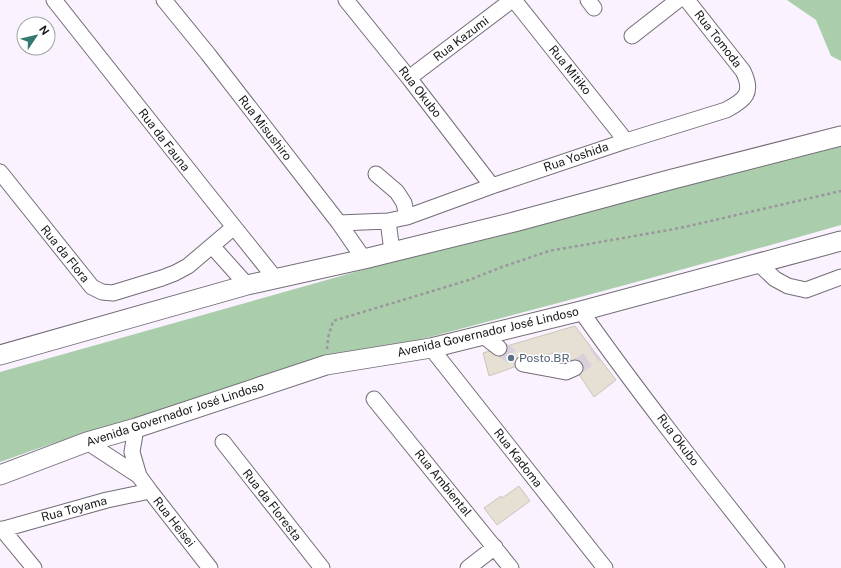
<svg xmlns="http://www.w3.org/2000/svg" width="841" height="568" viewBox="0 0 841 568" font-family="'Public Sans',sans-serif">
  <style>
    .green { fill: #aaceac }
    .building { fill: #e6dfd4; stroke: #cbc4b9 }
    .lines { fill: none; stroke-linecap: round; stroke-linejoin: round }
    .minor-tunnel { stroke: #d8d1dc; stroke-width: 15; stroke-dasharray: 15 8; stroke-linecap: butt }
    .minor-casing { stroke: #736d77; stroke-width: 17 }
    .major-casing { stroke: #736d77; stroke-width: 21 }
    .path { stroke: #9b959e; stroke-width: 2.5; stroke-dasharray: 3 3; stroke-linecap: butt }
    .minor { stroke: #fff; stroke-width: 15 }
    .major { stroke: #fff; stroke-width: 19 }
    .service-dot { fill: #5c6f8a; stroke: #fff; stroke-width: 1.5 }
    .labels { text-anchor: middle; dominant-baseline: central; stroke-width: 3; stroke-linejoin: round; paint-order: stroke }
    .street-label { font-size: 12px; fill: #18161a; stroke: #fff }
    .service-label { font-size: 12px; fill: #4e5e75; stroke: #fff; text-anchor: start }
  </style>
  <rect width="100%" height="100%" fill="#faf2fe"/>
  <path class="green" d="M787,0h54v61l-10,-5 -15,-36z
    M841,144v81c-177,51 -356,97 -534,145 -103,29 -207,55 -307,92v-90l355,-100z"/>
  <path class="building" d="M575,326l41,54 -22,17 -23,-35 -18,-9 -64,23 -6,-23z
    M519,486l11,15 -33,24 -13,-17 17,-12 1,2z"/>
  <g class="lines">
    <path class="minor-tunnel" d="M499,348l24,16
      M575,368l21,-14"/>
    <defs>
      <path id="minor" d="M54,0l152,192 69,86
        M164,0l44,54 131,169 25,36
        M346,0l63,78 83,108
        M514,0l112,141
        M588,0l6,8
        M632,36l46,-36
        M409,78l103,-78
        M0,172l92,115 10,5 11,1 49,-15 13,-5 13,-7 46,-39
        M376,174l21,18 7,11 3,14
        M339,223l49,-2
        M212,246l35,39
        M392,251l-4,-30 19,-4 85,-31 134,-45 100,-31c19,-10 28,-17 17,-39l-56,-71
        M758,263l17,16 13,7 18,4 35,-13
        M581,311c62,88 129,172 196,257
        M482,335l17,13
        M431,348l174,220
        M523,364l43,8 9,-4
        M374,399l137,169
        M136,428l-4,24 7,24 11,15 60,77
        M87,442l52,34
        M223,442l99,126
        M2,529l32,39
        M0,530l107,-30 43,-9
        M468,568l27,-21"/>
      <path id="major" d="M0,355l247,-70 117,-26 150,-37 155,-42 172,-44
        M0,475l87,-33 49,-14 190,-63 105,-17 150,-37 260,-70"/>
    </defs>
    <use href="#minor" class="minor-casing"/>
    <use href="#major" class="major-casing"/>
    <path class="path" d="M327,349l1,-11 5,-17 136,-41 33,-13 47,-16 131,-23 161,-37"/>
    <use href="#minor" class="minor"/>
    <use href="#major" class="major"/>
  </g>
  <circle class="service-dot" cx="511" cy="358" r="4"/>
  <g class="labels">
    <g class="street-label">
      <text transform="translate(461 39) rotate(-37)">Rua Kazumi</text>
      <text transform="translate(718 39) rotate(52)">Rua Tomoda</text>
      <text transform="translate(570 70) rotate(51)">Rua Mitiko</text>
      <text transform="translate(420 92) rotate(52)">Rua Okubo</text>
      <text transform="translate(265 128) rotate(52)">Rua Misushiro</text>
      <text transform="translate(164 140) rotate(52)">Rua da Fauna</text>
      <text transform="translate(576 157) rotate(-19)">Rua Yoshida</text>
      <text transform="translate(65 254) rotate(51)">Rua da Flora</text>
      <text transform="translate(488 332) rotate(-13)">Avenida Governador José Lindoso</text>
      <text transform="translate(175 414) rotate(-18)">Avenida Governador José Lindoso</text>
      <text transform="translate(678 440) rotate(53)">Rua Okubo</text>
      <text transform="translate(518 458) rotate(52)">Rua Kadoma</text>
      <text transform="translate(443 483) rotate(51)">Rua Ambiental</text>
      <text transform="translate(272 505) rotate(52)">Rua da Floresta</text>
      <text transform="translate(74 509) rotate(-15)">Rua Toyama</text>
      <text transform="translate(174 522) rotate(52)">Rua Heisei</text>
    </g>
    <g class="service-label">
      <text x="519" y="358">Posto BR</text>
    </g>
  </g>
  <g transform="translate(36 36) rotate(55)"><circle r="19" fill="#ffffff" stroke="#a3a2a3"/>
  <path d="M0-3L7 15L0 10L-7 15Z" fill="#33796e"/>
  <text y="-6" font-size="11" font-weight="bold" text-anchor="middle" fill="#18161a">N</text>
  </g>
</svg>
